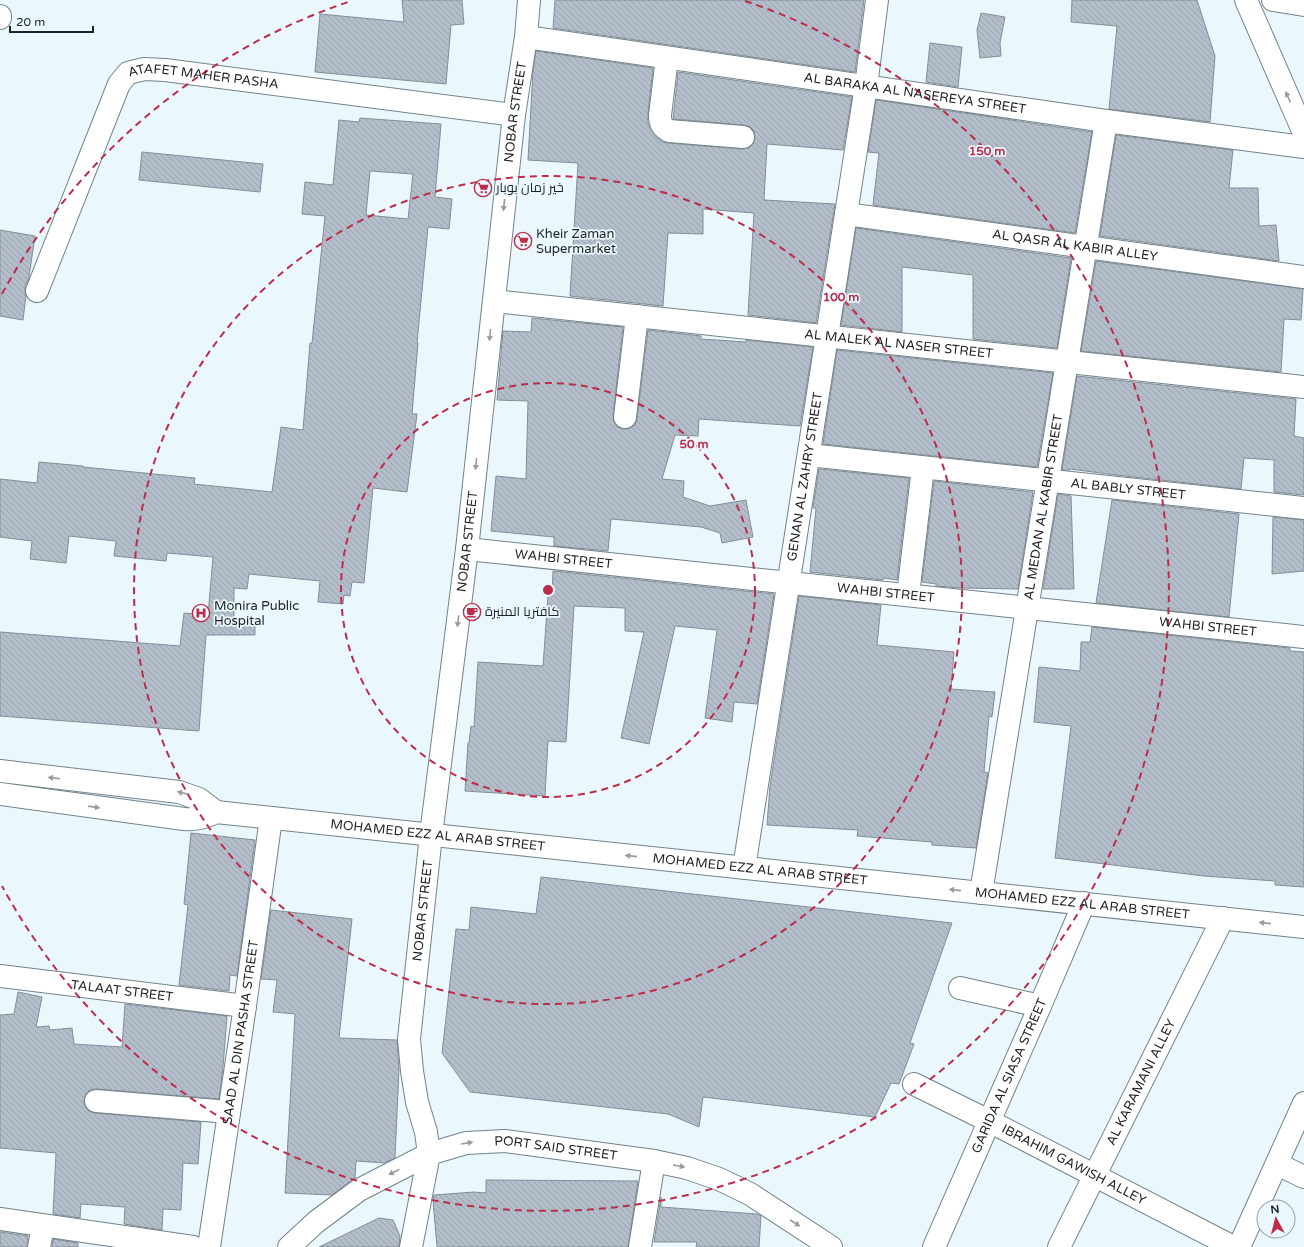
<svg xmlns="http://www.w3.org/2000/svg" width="1304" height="1247" viewBox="0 0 1304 1247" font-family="'Varela Round',Cairo,sans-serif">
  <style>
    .building { fill: url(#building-back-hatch); stroke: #838d99; fill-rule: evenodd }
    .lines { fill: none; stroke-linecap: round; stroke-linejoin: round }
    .street-casing { stroke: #728389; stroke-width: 24 }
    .secondary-casing { stroke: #728389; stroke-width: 24 }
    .street { stroke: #fff; stroke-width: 22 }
    .secondary { stroke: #fff; stroke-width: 22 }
    .oneway { fill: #999c9d }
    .ring { fill: none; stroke: #bd2c49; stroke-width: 2; stroke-dasharray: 7 5 }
    .labels { text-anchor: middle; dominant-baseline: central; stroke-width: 3.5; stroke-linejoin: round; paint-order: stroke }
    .street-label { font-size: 13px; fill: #1c2225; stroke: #eaf8fe }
    .poi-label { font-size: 13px; fill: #1c2225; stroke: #eaf8fe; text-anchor: start }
    .centre { fill: #bd2c49; stroke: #eaf8fe; stroke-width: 2 }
    .ring-label { font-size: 12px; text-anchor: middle; font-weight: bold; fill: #bd2c49; stroke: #eaf8fe; stroke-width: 3.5; stroke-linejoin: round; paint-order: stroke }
  </style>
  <defs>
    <pattern id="building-back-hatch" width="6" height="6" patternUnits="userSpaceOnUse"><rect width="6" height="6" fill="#b4becb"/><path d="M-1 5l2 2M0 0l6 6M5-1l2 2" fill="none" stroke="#9aa3ae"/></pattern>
  </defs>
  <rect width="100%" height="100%" fill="#eaf8fe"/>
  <path class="building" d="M402,0h60l2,24 -13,1 -5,59 -131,-12 5,-58 84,8z
    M555,0h309l-9,72 -302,-44z
    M1072,0h125l18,56 -5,66 -101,-13 8,-83 -46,-4z
    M981,13l24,4 -5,26 1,13 -21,2 -3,-28z
    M930,43l32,4 -4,40 -32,-5z
    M536,51l117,17 -5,46v9l3,8 5,6 6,5 6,1 74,6 7,-1 4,-4 2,-6 -1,-7 -4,-4 -6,-2 -71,-6 5,-47 174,25 -9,53 -76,-6 -3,56 71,4 -19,119 -68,-8 6,-102 -51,-4v25l-35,-1 -5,73 -93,-10 8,-133 -50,-3 5,-89z
    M876,100l216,32 -17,101 -202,-28 6,-52 -11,-1z
    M360,118l81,6 -6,73 17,2 -3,30 -21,-2 -11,116h1l-6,71h5l-10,78 -34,-4 -9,95 -12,-1 -2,14 -6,-1 -1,9 -25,-2 2,-21 -71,-7 -2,15 -13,-1v30l21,1v16h-49l-7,96 -199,-15v-84l180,14 4,-33 24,2 5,-58 -46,-4 -1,8 -52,-5 2,-15 -47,-5 -3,27 -36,-4 2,-18 -32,-4v-58l37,4 2,-21 44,4v1l112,11 -1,6 78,8 9,-65 22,3 7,-87h2l13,-127 -23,-2 3,-32 28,3 6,-65 20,2zM370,171l43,3 -5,45 -42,-4z
    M1116,135l117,15 -4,38h29l1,38 17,-1 3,36 -179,-25z
    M142,152l121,12 -3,28 -121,-12z
    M856,228l215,30 -14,90 -84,-9v-64l-71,-8v65l-61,-7z
    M0,230l35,6 -6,41 -4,10v5l1,4 -3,24 -23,-4z
    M1096,261l207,28 -2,31 -17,-1 -3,53 -200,-21z
    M532,318l91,9 -10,89 1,6 3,5 7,2 6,-1 5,-3 2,-6 11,-89 53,6v3l45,3v-2l67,7 -13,79 -101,-7 -1,17 -23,-1 -13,44 22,2 -1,16 27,9 36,-6 7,37 -31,6 -2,-10 -19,-6 -90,-8 -3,32 -54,-5v-9l-63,-6 5,-55 30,3 2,-78 -31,-1 6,-69 28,1z
    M837,350l216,23 -16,94 -214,-23z
    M1077,376l219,23 -2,37 10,2v57l-30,-3v-32l-30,-2 -3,31 -125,-14 -46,-6v1h-8z
    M819,469l90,9 -12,102 -14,-2v2l-73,-8 6,-64h-3z
    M934,481l99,11 -15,97 -58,-1 -24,-2v-2l-14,-2z
    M1058,494l13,2 3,93h-31z
    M1112,500l127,14 -10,103 -133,-14z
    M1273,517l31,3v51l-32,3z
    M553,571l221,23 -17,110 -23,-2 -2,20 -27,-4 12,-88 -42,-4 -26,118 -28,-6 23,-106 -19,-1v-23l-51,-2 -8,136 -18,-1 -3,55 -80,-5 3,-48h1l2,-17 3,1 4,-65 65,4 5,-70h4z
    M799,596l82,9 -4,40 77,7 -3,37 44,3 -3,25 -3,-1 -5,56 4,1 -12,75 -44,-3v-3l-75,-6 1,-6 -91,-5 3,-39z
    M1092,627l198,21v3l14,1v235l-29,-2v-4l-71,-5 -149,-18 16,-132 -37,-4 5,-55 41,4 1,-29h9z
    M191,833l64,7 -18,136 -7,-1 -1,16 -50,-6 9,-80 -4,-1z
    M541,877l411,46 -42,120 4,1 -15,40 -8,-1 -16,34 -172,-20 -4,30 -31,-13 -198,-22 -28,-39 14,-124 13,1 2,-23 65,7z
    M271,910l81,9 -13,119 58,2 2,29 -4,89 -11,5 -28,-2 -1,17 -23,17 -47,-2 10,-179 -22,-2 4,-32 -16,-1z
    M18,992l24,5 -6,30 13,-1 1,4 22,-2 2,16 48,3 3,-43 102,12 -4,51 -4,32 -122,-10 -7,1 -4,4 -2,6 1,7 4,4 6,2 106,9 -3,42 -15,-1 -2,47 -18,-1 -1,21 -38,-6 1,-17 -44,-3 -1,14 -27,-4 3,-61 -56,-5v-133l14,-1z
    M486,1180l152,1 -10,66h-191l-4,-47 1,-5 40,-3 12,1z
    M661,1197v10l96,7 4,2 -2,31h-63l1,-5h-43z
    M379,1218l14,2 7,16 -1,11h-80z
    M0,1232l28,4 -1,11h-27z
    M53,1239l25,4v4h-26z"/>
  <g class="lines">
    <defs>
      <g id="street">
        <path d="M1273,0l31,5"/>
        <path d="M0,18v-2"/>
        <path id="s1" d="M526,37l580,84 198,26"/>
        <path d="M667,58l-7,57c0,8 2,12 9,16l74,6"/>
        <path id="s2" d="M846,214l458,63"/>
        <path id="s3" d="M37,291l82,-207 9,-11 16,-4 21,1 349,45"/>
        <path id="s4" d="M494,301l810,86"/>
        <path d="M625,417l12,-101"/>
        <path id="s5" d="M809,455l495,53"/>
        <path id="s6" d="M467,549l837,88"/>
        <path d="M908,595l15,-127"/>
        <path id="s7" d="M744,868l122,-782 11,-86"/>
        <path id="s8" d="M981,893l125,-772"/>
        <path id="s9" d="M0,976l245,30"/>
        <path d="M960,988l80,18"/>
        <path id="s10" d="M914,1084l75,37 244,126"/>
        <path d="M96,1101l133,11"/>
        <path d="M1277,1164l27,13"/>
        <path d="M0,1219l193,28"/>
        <path d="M39,1247l4,-21"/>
        <path id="s11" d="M209,1247l36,-241 26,-188"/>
        <path d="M411,1247l18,-93"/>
        <path d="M640,1247l14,-86"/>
        <path id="s12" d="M934,1247l106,-241 44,-103"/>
        <path id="s13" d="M1059,1247l164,-329"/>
        <path d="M1239,1247l65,-144"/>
      </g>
      <g id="secondary">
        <path d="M1246,0l58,133"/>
        <path d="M0,771l179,21 20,7 17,13"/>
        <path id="s14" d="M0,794l184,25c12,1 21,-1 32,-7l1088,115"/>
        <path id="s15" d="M429,1154l-3,-22 -9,-30 -5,-31 -3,-32 22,-204 36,-286 47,-434 12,-78 3,-37"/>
        <path id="s16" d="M289,1247l27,-25 43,-32 70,-36 37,-11 39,-2 149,20 33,7 32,11 31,15 81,53"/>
      </g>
    </defs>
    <use href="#street" class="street-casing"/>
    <use href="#secondary" class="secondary-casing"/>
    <use href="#street" class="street"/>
    <use href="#secondary" class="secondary"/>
  </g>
  <defs><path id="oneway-solid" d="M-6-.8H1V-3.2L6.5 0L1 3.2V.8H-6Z"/></defs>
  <g class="oneway">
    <use href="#oneway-solid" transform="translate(1288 97) rotate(-114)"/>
    <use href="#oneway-solid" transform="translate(504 205) rotate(96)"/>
    <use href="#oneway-solid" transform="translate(490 335) rotate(96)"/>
    <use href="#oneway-solid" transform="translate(476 464) rotate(96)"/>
    <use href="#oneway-solid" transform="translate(458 621) rotate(97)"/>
    <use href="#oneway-solid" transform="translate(54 778) rotate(-173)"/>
    <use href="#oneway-solid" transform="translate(183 793) rotate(-167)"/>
    <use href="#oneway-solid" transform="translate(94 807) rotate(8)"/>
    <use href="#oneway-solid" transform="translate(631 856) rotate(-174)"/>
    <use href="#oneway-solid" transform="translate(955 890) rotate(-174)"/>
    <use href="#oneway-solid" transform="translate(1265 923) rotate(-174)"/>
    <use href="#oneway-solid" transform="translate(467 1143) rotate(-9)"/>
    <use href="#oneway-solid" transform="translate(679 1166) rotate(11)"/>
    <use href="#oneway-solid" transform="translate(394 1172) rotate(153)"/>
    <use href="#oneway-solid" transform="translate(795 1223) rotate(33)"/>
  </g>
  <g class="ring">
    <circle cx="548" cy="590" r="207"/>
    <circle cx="548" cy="590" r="414"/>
    <path d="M2 294A621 621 0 0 1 351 1M745 1A621 621 0 1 1 2 886"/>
  </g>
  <defs>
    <symbol id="supermarket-ring" viewBox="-11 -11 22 22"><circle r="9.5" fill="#eaf8fe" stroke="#bd2c49" stroke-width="1.5"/><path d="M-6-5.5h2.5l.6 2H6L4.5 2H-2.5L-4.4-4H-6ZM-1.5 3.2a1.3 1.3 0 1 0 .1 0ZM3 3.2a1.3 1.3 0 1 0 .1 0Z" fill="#bd2c49"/></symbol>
    <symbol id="cafe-ring" viewBox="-11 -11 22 22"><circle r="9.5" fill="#eaf8fe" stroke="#bd2c49" stroke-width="1.5"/><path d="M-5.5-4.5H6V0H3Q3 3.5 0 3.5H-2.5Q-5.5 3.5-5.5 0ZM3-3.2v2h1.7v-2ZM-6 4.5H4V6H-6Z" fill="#bd2c49"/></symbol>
    <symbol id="hospital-ring" viewBox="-11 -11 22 22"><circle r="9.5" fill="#eaf8fe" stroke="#bd2c49" stroke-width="1.5"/><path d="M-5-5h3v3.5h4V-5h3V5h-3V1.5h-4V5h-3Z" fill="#bd2c49"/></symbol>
  </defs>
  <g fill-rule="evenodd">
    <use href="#supermarket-ring" x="473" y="178" width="20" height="20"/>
    <use href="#supermarket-ring" x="513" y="231" width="20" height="20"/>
    <use href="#cafe-ring" x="462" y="602" width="20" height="20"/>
    <use href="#hospital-ring" x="191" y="603" width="20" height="20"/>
  </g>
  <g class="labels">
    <g class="street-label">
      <text stroke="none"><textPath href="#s3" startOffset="313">ATAFET MAHER PASHA</textPath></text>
      <text stroke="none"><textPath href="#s1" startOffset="393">AL BARAKA AL NASEREYA STREET</textPath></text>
      <text stroke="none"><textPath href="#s15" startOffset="1050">NOBAR STREET</textPath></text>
      <text stroke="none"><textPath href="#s2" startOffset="231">AL QASR AL KABIR ALLEY</textPath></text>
      <text stroke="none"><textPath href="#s4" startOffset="407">AL MALEK AL NASER STREET</textPath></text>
      <text stroke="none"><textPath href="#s7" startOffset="396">GENAN AL ZAHRY STREET</textPath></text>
      <text stroke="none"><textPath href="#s5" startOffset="321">AL BABLY STREET</textPath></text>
      <text stroke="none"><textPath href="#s8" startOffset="391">AL MEDAN AL KABIR STREET</textPath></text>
      <text stroke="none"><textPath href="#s15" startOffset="618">NOBAR STREET</textPath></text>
      <text stroke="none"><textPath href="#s6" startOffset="97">WAHBI STREET</textPath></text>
      <text stroke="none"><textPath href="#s6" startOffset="421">WAHBI STREET</textPath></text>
      <text stroke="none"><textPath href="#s6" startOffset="745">WAHBI STREET</textPath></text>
      <text stroke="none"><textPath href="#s14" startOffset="442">MOHAMED EZZ AL ARAB STREET</textPath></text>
      <text stroke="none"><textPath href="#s14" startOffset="766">MOHAMED EZZ AL ARAB STREET</textPath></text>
      <text stroke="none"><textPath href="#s14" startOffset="1090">MOHAMED EZZ AL ARAB STREET</textPath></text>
      <text stroke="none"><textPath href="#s15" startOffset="246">NOBAR STREET</textPath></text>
      <text stroke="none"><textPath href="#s9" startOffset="123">TALAAT STREET</textPath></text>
      <text stroke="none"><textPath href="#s11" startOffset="217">SAAD AL DIN PASHA STREET</textPath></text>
      <text stroke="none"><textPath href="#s12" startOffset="187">GARIDA AL SIASA STREET</textPath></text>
      <text stroke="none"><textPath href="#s13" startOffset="184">AL KARAMANI ALLEY</textPath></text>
      <text stroke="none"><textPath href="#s16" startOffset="298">PORT SAID STREET</textPath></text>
      <text stroke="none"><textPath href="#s10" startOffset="179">IBRAHIM GAWISH ALLEY</textPath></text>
    </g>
    <g class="poi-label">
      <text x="496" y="188">خير زمان بوبار</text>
      <text x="536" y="234">Kheir Zaman<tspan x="536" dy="15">Supermarket</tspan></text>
      <text x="214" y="606">Monira Public<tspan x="214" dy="15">Hospital</tspan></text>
      <text x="485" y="612">كافتريا المنيرة</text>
    </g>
  </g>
  <circle cx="548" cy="590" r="6" class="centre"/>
  <g class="ring-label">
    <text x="987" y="155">150 m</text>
    <text x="841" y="301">100 m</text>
    <text x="694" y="448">50 m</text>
  </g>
  <g transform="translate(1276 1219) rotate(353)"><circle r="19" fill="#eaf8fe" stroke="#98a2a7"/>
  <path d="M0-3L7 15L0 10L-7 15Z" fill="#bd2c49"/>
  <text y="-6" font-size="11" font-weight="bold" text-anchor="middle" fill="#1c2225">N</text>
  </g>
  <path d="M10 26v6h83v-6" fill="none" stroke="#1c2225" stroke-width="2"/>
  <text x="16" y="26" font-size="12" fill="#1c2225" stroke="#eaf8fe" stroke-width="3" paint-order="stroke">20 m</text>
</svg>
